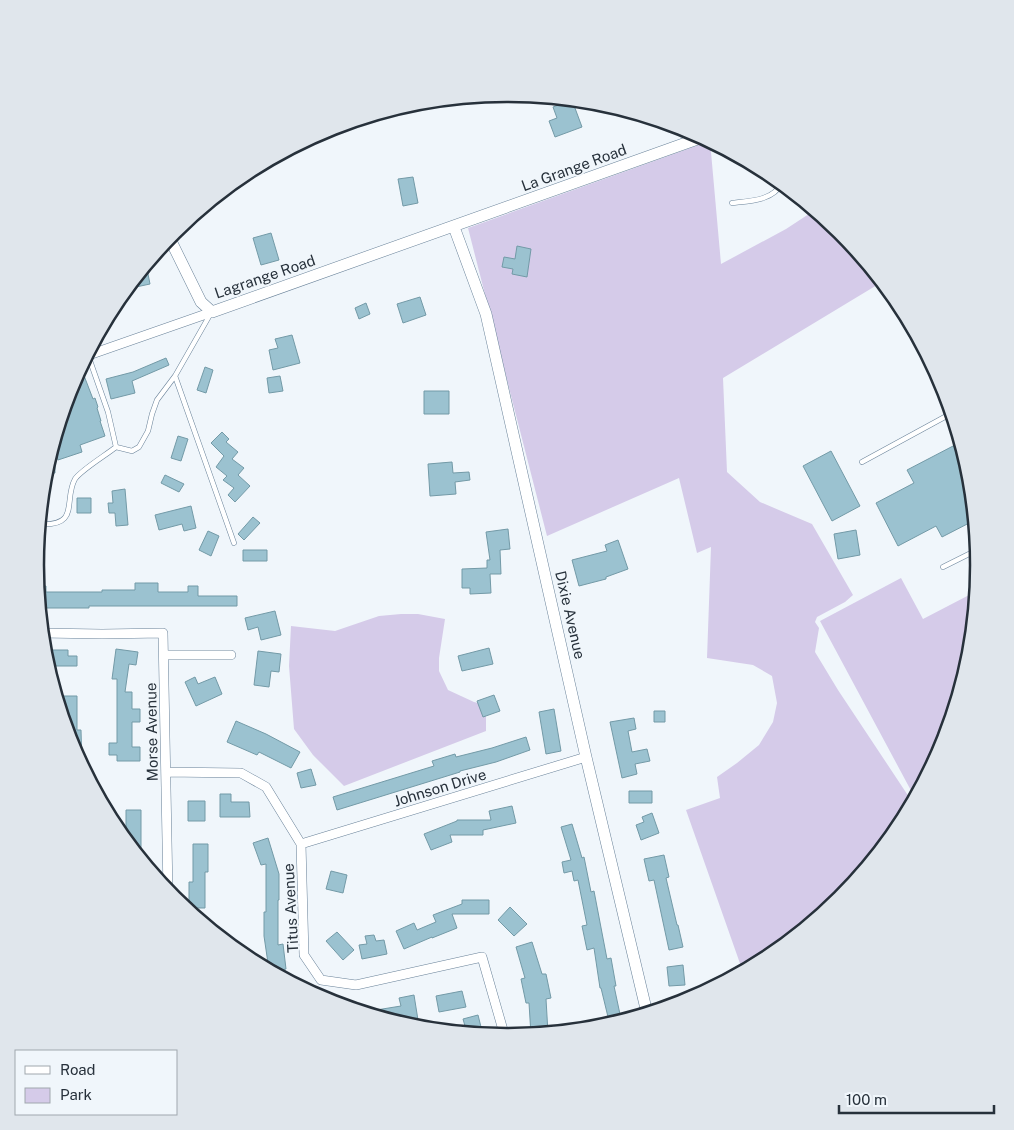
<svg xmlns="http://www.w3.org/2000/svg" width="1014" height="1130" viewBox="0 0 1014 1130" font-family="'Public Sans',sans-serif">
<rect width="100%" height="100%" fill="#f0f6fb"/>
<!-- green -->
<path fill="#d5cbe9" d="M710,141L721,264L786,229L815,210L841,231L882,282L723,378L727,472L760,502L812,524L853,595L845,602L817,617L815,622L819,628L815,652L838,690L913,803L899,827L841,899L769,958L743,972L686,810L720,798L717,777L737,763L759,745L773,722L777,703L772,676L753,665L707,658L711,547L697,553L679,478L547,536L468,228Z
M901,578L923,619L973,593L976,598L970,657L943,746L915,798L820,621Z
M401,614H418L445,619L439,658V671L448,690L474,702L486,705V731L344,786L313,755L294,729L289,666L291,626L335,631L379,616Z"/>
<!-- building -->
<path fill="#9bc2d0" stroke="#739aa7" d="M572,100L582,127L555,137L549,121L557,118L553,107Z
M413,177L418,203L403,206L398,179Z
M271,233L279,260L261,265L253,238Z
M517,246L531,249L527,277L512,274L513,269L502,267L504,257L515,259Z
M146,264L150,284L136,287L134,279Z
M420,297L426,315L403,323L397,304Z
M366,303L370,314L359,319L355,308Z
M292,335L300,363L273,370L269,350L278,348L275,339Z
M166,358L169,365L132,381L135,393L111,399L106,379L133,372Z
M205,367L213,370L206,393L197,390Z
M83,373L93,399L95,398L98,407L97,408L101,421H100L105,436L80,445L82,452L58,460L53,445L71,384L75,377Z
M280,376L283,391L269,393L267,378Z
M424,391H449V414H424Z
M222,432L229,439L226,442L238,452L232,459L244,468L238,475L250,486L235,502L228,495L234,488L223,480L227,476L216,467L224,456L211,443Z
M178,436L188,439L181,461L171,458Z
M955,445L970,473L975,520L942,537L936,526L898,546L876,503L914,483L907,470Z
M831,451L860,506L832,521L803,466Z
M452,462L453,473L469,472L470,480L455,482L456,494L430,496L428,464Z
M47,463H55V473L44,474Z
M165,475L184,484L179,492L161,483Z
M125,489L128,525L116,526L115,513H109L108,503H113L112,491Z
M77,498H91V513H77Z
M191,506L196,528L184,531L182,524L159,530L155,515Z
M253,517L260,523L244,540L238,534Z
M508,529L510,549L500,550L501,574H490L491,593L470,594V588H462V569L487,568V560H490L486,532Z
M856,530L860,555L838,559L834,534Z
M208,531L219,536L211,556L199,550Z
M618,540L628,569L606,577V579L579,586L572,560L607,551L605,545Z
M243,550H267V561H243Z
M135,583H158V592H188V586H198V596H237V606H89V608H39L37,586H46V592H102V590H135Z
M275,611L281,635L261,640L258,627L248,630L245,618Z
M489,648L493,664L462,671L458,656Z
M116,649L138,652L136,665L129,664L125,692H132V709H140V722H132V747H140V761H117V755H109V743H117V679H112Z
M51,650H68V656H77V666H51Z
M258,651L281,654L279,672L271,671L269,687L254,685Z
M195,677L198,684L215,677L222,694L196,706L185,682Z
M494,695L500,711L483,717L477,701Z
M56,696H77V730H81L82,767L71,745Z
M554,709L561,751L546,754L539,712Z
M654,711H665V722H654Z
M634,718L636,729L628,731L632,752L647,749L650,761L635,764L637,774L622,778L610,722Z
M236,721L266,734L300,752L291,768L259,752L257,755L227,742Z
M526,737L530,750L496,762L460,771V772L337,810L333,797L434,766L432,761L455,754L456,757L492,748Z
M311,769L316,785L301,788L297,773Z
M629,791H652V803H629Z
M220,794H231V802H249L250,817H220Z
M188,801H205V821H188Z
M512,806L516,823L483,830V835H450L452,842L431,850L424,834L457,821V820H491L489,811Z
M126,810H141V859L126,841Z
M652,813L659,833L641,840L636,825L644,822L642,817Z
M572,824L582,858L584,857L591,892L594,891L607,959L611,958L616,986H614L621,1019L609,1021L601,988H600L594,948L587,950L582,926L587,925L578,880L574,881L572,871L564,873L562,862L571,860L561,827Z
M268,838L279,874V900H278V945L283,944L286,969L281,970L285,979L269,970L264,936V912H266V864L261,865L253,843Z
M193,844H208V872H205V908H189V882H193Z
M664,855L669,877L666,878L677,925H678L683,947L669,950L654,880L649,881L644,859Z
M331,871L347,875L343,893L326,889Z
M462,900H489V914H452L457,928L432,938V937L404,949L396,931L414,923L417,930L436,922L433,915L462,904Z
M510,907L527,924L514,936L498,920Z
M337,932L354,950L343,960L326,941Z
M374,935L376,941L384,940L387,954L362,959L359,945L367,944L365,936Z
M532,942L542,974H546L551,998L546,999L548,1033L531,1035L529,1003H526L521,979L525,978L516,947Z
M683,965L685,985L669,986L667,967Z
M462,991L466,1007L439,1012L436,996Z
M414,995L418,1020L404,1023L403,1019L392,1021L364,1012L401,1006L399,998Z
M478,1015L482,1031L472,1034L467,1033L463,1019Z"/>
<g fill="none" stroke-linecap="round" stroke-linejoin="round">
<!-- lane casing -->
<g stroke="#698299" stroke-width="5.5">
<path id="lane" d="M732,203C749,201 773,201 782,183
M88,355L108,412L116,447
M175,376L234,543
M862,462L952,413
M39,524C81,527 63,500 75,479C81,470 106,455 116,447L132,451L139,447L148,431L152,414L157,400L175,376L211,313
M943,567L977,550"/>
</g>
<!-- street casing -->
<g stroke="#698299" stroke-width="10">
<path id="street" d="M86,356L212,312
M42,633L102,634L163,633L168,892
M164,655H231
M166,772L241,773L266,787L301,844L304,955L321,980L356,985L482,957L505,1037
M301,844L586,757"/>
</g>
<!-- secondary casing -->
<g stroke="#698299" stroke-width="12">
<path id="secondary" d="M454,227L486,314L586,757L647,1013
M169,237L201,302L212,312L703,137"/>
</g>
<!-- lane -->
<use href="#lane" stroke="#fff" stroke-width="4.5"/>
<!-- street -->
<use href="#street" stroke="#fff" stroke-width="9"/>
<!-- secondary -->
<use href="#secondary" stroke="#fff" stroke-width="11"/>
</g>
<g text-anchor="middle" stroke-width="4" stroke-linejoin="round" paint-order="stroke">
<!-- street labels -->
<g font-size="15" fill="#27313b" stroke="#f0f6fb">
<text transform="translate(574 168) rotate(-20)" y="5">La Grange Road</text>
<text transform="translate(265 277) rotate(-19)" y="5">Lagrange Road</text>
<text transform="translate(570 615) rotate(77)" y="5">Dixie Avenue</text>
<text transform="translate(152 732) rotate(-91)" y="5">Morse Avenue</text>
<text transform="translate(440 788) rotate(-17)" y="5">Johnson Drive</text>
<text transform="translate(291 908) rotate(-93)" y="5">Titus Avenue</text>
</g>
</g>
<!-- crop -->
<path d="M0 0H1014V1130H0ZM44 565a463 463 0 1 1 926 0a463 463 0 1 1-926 0Z" fill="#e0e6ec" fill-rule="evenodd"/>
<path fill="none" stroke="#27313b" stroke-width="2.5" d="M44 565a463 463 0 1 1 926 0a463 463 0 1 1-926 0Z"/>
<!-- legend -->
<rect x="15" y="1050" width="162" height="65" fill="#f0f6fb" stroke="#a0a7ae"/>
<rect x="25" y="1066" width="25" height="8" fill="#ffffff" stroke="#a0a7ae"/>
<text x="60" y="1075" font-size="15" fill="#27313b">Road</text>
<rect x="25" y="1088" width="25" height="15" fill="#d5cbe9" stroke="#a0a7ae"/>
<text x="60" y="1100" font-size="15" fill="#27313b">Park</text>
<!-- scale -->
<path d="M839 1105v8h155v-8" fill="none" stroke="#27313b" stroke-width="2.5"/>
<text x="846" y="1105" font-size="15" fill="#27313b" stroke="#f0f6fb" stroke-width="4" paint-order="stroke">100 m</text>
</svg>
